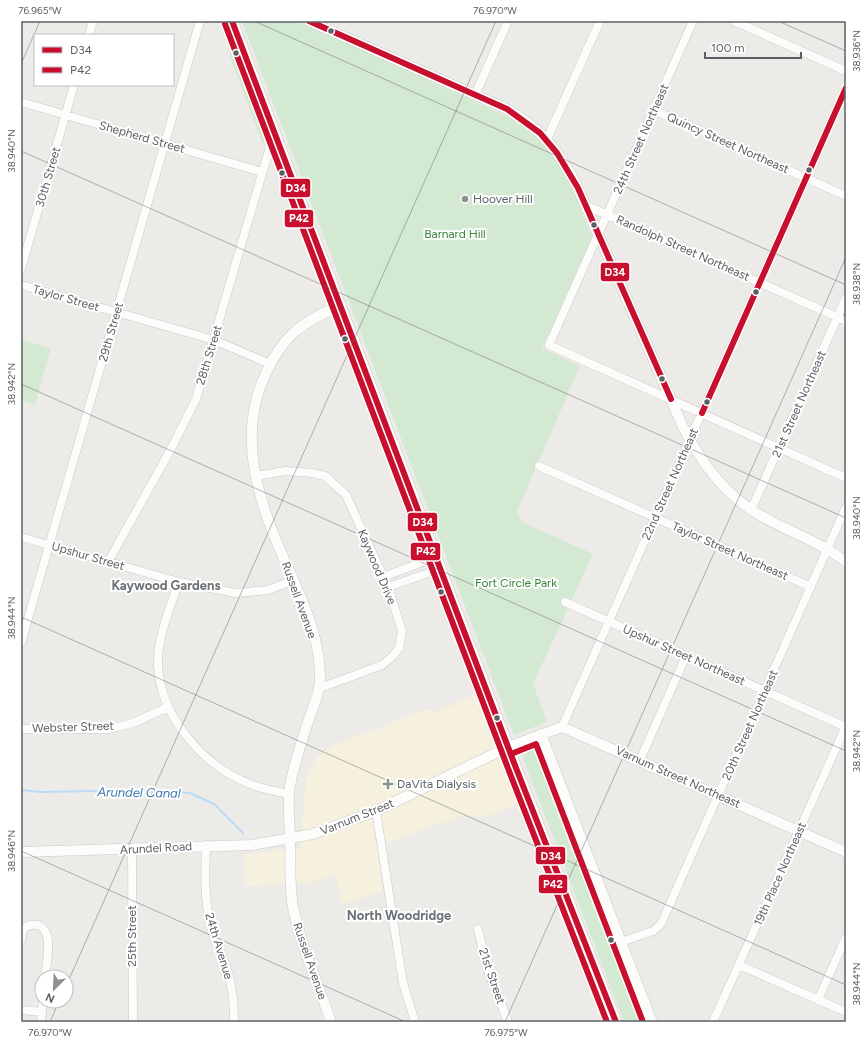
<svg xmlns="http://www.w3.org/2000/svg" width="867" height="1043" viewBox="0 0 867 1043" font-family="Figtree,sans-serif">
<rect width="100%" height="100%" fill="#ecebe7"/>
<!-- commercial -->
<path fill="#f6f1df" d="M485,690L526,800L482,818L464,815L377,846L383,891L342,904L335,874L309,883L245,886L244,854L300,848L306,779L316,759L332,746L427,709L437,712Z"/>
<!-- green -->
<path fill="#d4e9d2" d="M242,21H294L314,28L519,122C527,129 537,136 544,144C567,170 579,205 592,237L542,348L580,366L517,511L520,520L524,523L593,554L533,684L547,722L514,735Z
M230,49L265,134L263,145L230,57Z
M21,340L51,348L35,405L21,400Z
M539,741L648,1022H624L520,750Z"/>
<g fill="none" stroke-linecap="round" stroke-linejoin="round">
<!-- stream -->
<path stroke="#badcf8" stroke-width="2" d="M21,790L41,792L148,790L190,793L214,804L243,833"/>
<!-- minor casing -->
<g stroke="#c9c9c9" stroke-width="9">
<path id="minor" d="M693,21L549,345L846,478
M734,21L846,71
M89,35L93,21
M475,95L508,21
M21,102L262,172
M654,110L846,196
M547,139L600,21
M585,205L846,321
M21,269L74,85
M21,285L214,340L270,364
M539,466L811,587
M255,476L286,471L312,473L325,476L346,495L388,587L402,631L399,648L392,657L382,665L320,688
M751,510L846,298
M21,537L179,582L236,593L268,590L294,580
M108,562L171,449L196,399L274,133
M383,577L436,557
M179,582C170,608 157,637 158,665C160,716 203,766 250,784C262,789 276,791 288,794
M388,587L440,569
M565,602L846,727
M21,643L200,21
M562,727L846,88
M21,729H109L133,723L168,707
M640,760L686,656
M376,811L403,983L415,1022
M206,845C205,873 204,900 211,928C215,944 225,960 229,976C233,991 234,1007 234,1022
M132,849L133,1022
M478,929L487,968L508,1022
M21,940L23,930L27,926C57,917 47,961 45,977
M621,942L653,931L661,924L846,507
M739,965L846,1012
M818,1000L846,937
M21,1010L42,1012
M41,1022L43,1001
M713,1022L846,726"/>
</g>
<!-- tertiary casing -->
<g stroke="#c9c9c9" stroke-width="11">
<path id="tertiary" d="M309,21L507,109C541,128 561,154 578,188L683,427C700,460 725,495 758,514C786,531 819,541 846,562
M541,734L652,1022
M21,852L252,845L313,834L376,811L508,747L562,727L846,852
M331,1022C318,983 301,947 293,907C289,884 291,860 290,837C290,820 287,803 290,786C294,764 301,743 308,722C313,706 321,691 320,674C319,633 300,595 284,559C258,501 237,435 265,375C283,336 301,322 340,306"/>
</g>
<!-- secondary casing -->
<g stroke="#c7c8c7" stroke-width="12">
<path id="secondary" d="M232,21L516,768L616,1022"/>
</g>
<!-- minor -->
<use href="#minor" stroke="#fcfcfb" stroke-width="8"/>
<!-- tertiary -->
<use href="#tertiary" stroke="#fcfcfb" stroke-width="10"/>
<!-- secondary -->
<use href="#secondary" stroke="#fcfcfb" stroke-width="11"/>
<!-- bus-1 casing -->
<g stroke="#fff" stroke-width="9">
<path id="bus-1" d="M232,21L516,768L616,1022
M309,21L507,109L540,133L557,153L578,188L671,399
M702,413L846,88"/>
</g>
<!-- bus-2 casing -->
<g stroke="#fff" stroke-width="9">
<path id="bus-2" d="M225,24L509,771L607,1022
M511,754L536,744L643,1022"/>
</g>
<!-- bus-1 -->
<use href="#bus-1" stroke="#c8102e" stroke-width="6"/>
<!-- bus-2 -->
<use href="#bus-2" stroke="#c8102e" stroke-width="6"/>
</g>
<!-- ticks -->
<path fill="none" stroke="#5c6065" stroke-width="1" stroke-opacity="0.45" d="M254,21L846,285M778,21L846,51M21,64L40,21M21,151L846,518M21,384L846,751M21,617L846,985M21,851L406,1022M66,986L496,21M50,1022L59,1001M505,1022L846,257"/>
<!-- markers -->
<g fill="#5c6065" stroke="#fff" stroke-width="1.5">
<circle cx="331" cy="31" r="3.5"/>
<circle cx="236" cy="53" r="3.5"/>
<circle cx="809" cy="170" r="3.5"/>
<circle cx="282" cy="173" r="3.5"/>
<circle cx="594" cy="225" r="3.5"/>
<circle cx="756" cy="292" r="3.5"/>
<circle cx="345" cy="339" r="3.5"/>
<circle cx="662" cy="379" r="3.5"/>
<circle cx="707" cy="402" r="3.5"/>
<circle cx="441" cy="592" r="3.5"/>
<circle cx="497" cy="718" r="3.5"/>
<circle cx="611" cy="940" r="3.5"/>
</g>
<g fill="#8e9192" stroke="#fff" stroke-width="1.5">
<circle cx="465" cy="199" r="4"/>
<path d="M386 778h4v4h4v4h-4v4h-4v-4h-4v-4h4z"/>
</g>
<g text-anchor="middle" stroke-width="4" stroke-linejoin="round" paint-order="stroke">
<!-- street labels -->
<g font-size="12" fill="#5c6065" stroke="#fff">
<text transform="translate(142 137) rotate(16)" y="4">Shepherd Street</text>
<text transform="translate(641 139) rotate(-66)" y="4">24th Street Northeast</text>
<text transform="translate(728 143) rotate(24)" y="4">Quincy Street Northeast</text>
<text transform="translate(48 177) rotate(-74)" y="4">30th Street</text>
<text transform="translate(683 248) rotate(24)" y="4">Randolph Street Northeast</text>
<text transform="translate(66 298) rotate(16)" y="4">Taylor Street</text>
<text transform="translate(111 332) rotate(-74)" y="4">29th Street</text>
<text transform="translate(209 355) rotate(-73)" y="4">28th Street</text>
<text transform="translate(799 404) rotate(-66)" y="4">21st Street Northeast</text>
<text transform="translate(670 484) rotate(-66)" y="4">22nd Street Northeast</text>
<text transform="translate(730 551) rotate(24)" y="4">Taylor Street Northeast</text>
<text transform="translate(88 556) rotate(16)" y="4">Upshur Street</text>
<text transform="translate(377 567) rotate(67)" y="4">Kaywood Drive</text>
<text transform="translate(299 600) rotate(70)" y="4">Russell Avenue</text>
<text transform="translate(684 655) rotate(24)" y="4">Upshur Street Northeast</text>
<text transform="translate(750 725) rotate(-66)" y="4">20th Street Northeast</text>
<text transform="translate(73 727) rotate(-2)" y="4">Webster Street</text>
<text transform="translate(678 777) rotate(24)" y="4">Varnum Street Northeast</text>
<text transform="translate(357 817) rotate(-22)" y="4">Varnum Street</text>
<text transform="translate(156 848) rotate(-3)" y="4">Arundel Road</text>
<text transform="translate(780 874) rotate(-66)" y="4">19th Place Northeast</text>
<text transform="translate(132 936) rotate(-90)" y="4">25th Street</text>
<text transform="translate(219 946) rotate(73)" y="4">24th Avenue</text>
<text transform="translate(310 961) rotate(71)" y="4">Russell Avenue</text>
<text transform="translate(492 976) rotate(71)" y="4">21st Street</text>
</g>
<!-- poi labels -->
<g font-size="12" fill="#5c6065" stroke="#fff" text-anchor="start">
<text x="473" y="203">Hoover Hill</text>
<text x="397" y="788">DaVita Dialysis</text>
</g>
<!-- park labels -->
<g font-size="12" fill="#338438" stroke="#fff">
<text x="455" y="238">Barnard Hill</text>
<text x="516" y="587">Fort Circle Park</text>
</g>
<!-- neighbourhood labels -->
<g font-size="13" font-weight="bold" fill="#6d7277" stroke="#fff">
<text x="166" y="590">Kaywood Gardens</text>
<text x="399" y="920">North Woodridge</text>
</g>
<!-- water labels -->
<g font-size="13" font-style="italic" fill="#3e77b3" stroke="#fff">
<text transform="translate(139 792) rotate(1)" y="5">Arundel Canal</text>
</g>
</g>
<g stroke="#fff" stroke-width="1.5">
<rect x="280" y="178" width="31" height="20" rx="4" fill="#c8102e"/>
<rect x="284" y="209" width="30" height="19" rx="4" fill="#c8102e"/>
<rect x="600" y="262" width="30" height="20" rx="4" fill="#c8102e"/>
<rect x="407" y="512" width="31" height="20" rx="4" fill="#c8102e"/>
<rect x="410" y="542" width="31" height="19" rx="4" fill="#c8102e"/>
<rect x="535" y="846" width="31" height="19" rx="4" fill="#c8102e"/>
<rect x="538" y="874" width="30" height="20" rx="4" fill="#c8102e"/>
</g>
<g font-size="11" text-anchor="middle" font-weight="bold" fill="#fff">
<text x="296" y="192">D34</text>
<text x="299" y="222">P42</text>
<text x="615" y="276">D34</text>
<text x="423" y="526">D34</text>
<text x="426" y="555">P42</text>
<text x="551" y="860">D34</text>
<text x="553" y="888">P42</text>
</g>
<!-- border -->
<rect width="867" height="1043" fill="none" stroke="#ffffff" stroke-width="44"/>
<!-- legend -->
<rect x="34" y="34" width="140" height="52" fill="#ffffff" stroke="#bebfc1"/>
<rect x="42" y="47" width="20" height="6" fill="#c8102e" stroke="#bebfc1"/>
<text x="70" y="54" font-size="12" fill="#5c6065">D34</text>
<rect x="42" y="67" width="20" height="6" fill="#c8102e" stroke="#bebfc1"/>
<text x="70" y="74" font-size="12" fill="#5c6065">P42</text>
<!-- north arrow -->
<g transform="translate(54 989) rotate(204)"><circle r="19" fill="#ffffff" stroke="#bebfc1"/>
<path d="M0-3L7 15L0 10L-7 15Z" fill="#8e9192"/>
<text y="-6" font-size="11" font-weight="bold" text-anchor="middle" fill="#5c6065">N</text>
</g>
<!-- scale -->
<path d="M705 52v6h96v-6" fill="none" stroke="#5c6065" stroke-width="2"/>
<text x="711" y="52" font-size="12" fill="#5c6065" stroke="#ffffff" stroke-width="3" paint-order="stroke">100 m</text>
<rect x="22" y="22" width="823" height="999" fill="none" stroke="#5c6065" stroke-width="1.5"/>
<g font-size="10" text-anchor="middle" fill="#5c6065">
<text x="40" y="14">76.965°W</text>
<text x="495" y="14">76.970°W</text>
<text transform="translate(856 51) rotate(-90)" y="4">38.936°N</text>
<text transform="translate(11 151) rotate(-90)" y="4">38.940°N</text>
<text transform="translate(856 284) rotate(-90)" y="4">38.938°N</text>
<text transform="translate(11 384) rotate(-90)" y="4">38.942°N</text>
<text transform="translate(856 518) rotate(-90)" y="4">38.940°N</text>
<text transform="translate(11 618) rotate(-90)" y="4">38.944°N</text>
<text transform="translate(856 751) rotate(-90)" y="4">38.942°N</text>
<text transform="translate(11 851) rotate(-90)" y="4">38.946°N</text>
<text transform="translate(856 984) rotate(-90)" y="4">38.944°N</text>
<text x="50" y="1036">76.970°W</text>
<text x="506" y="1036">76.975°W</text>
</g>
</svg>
